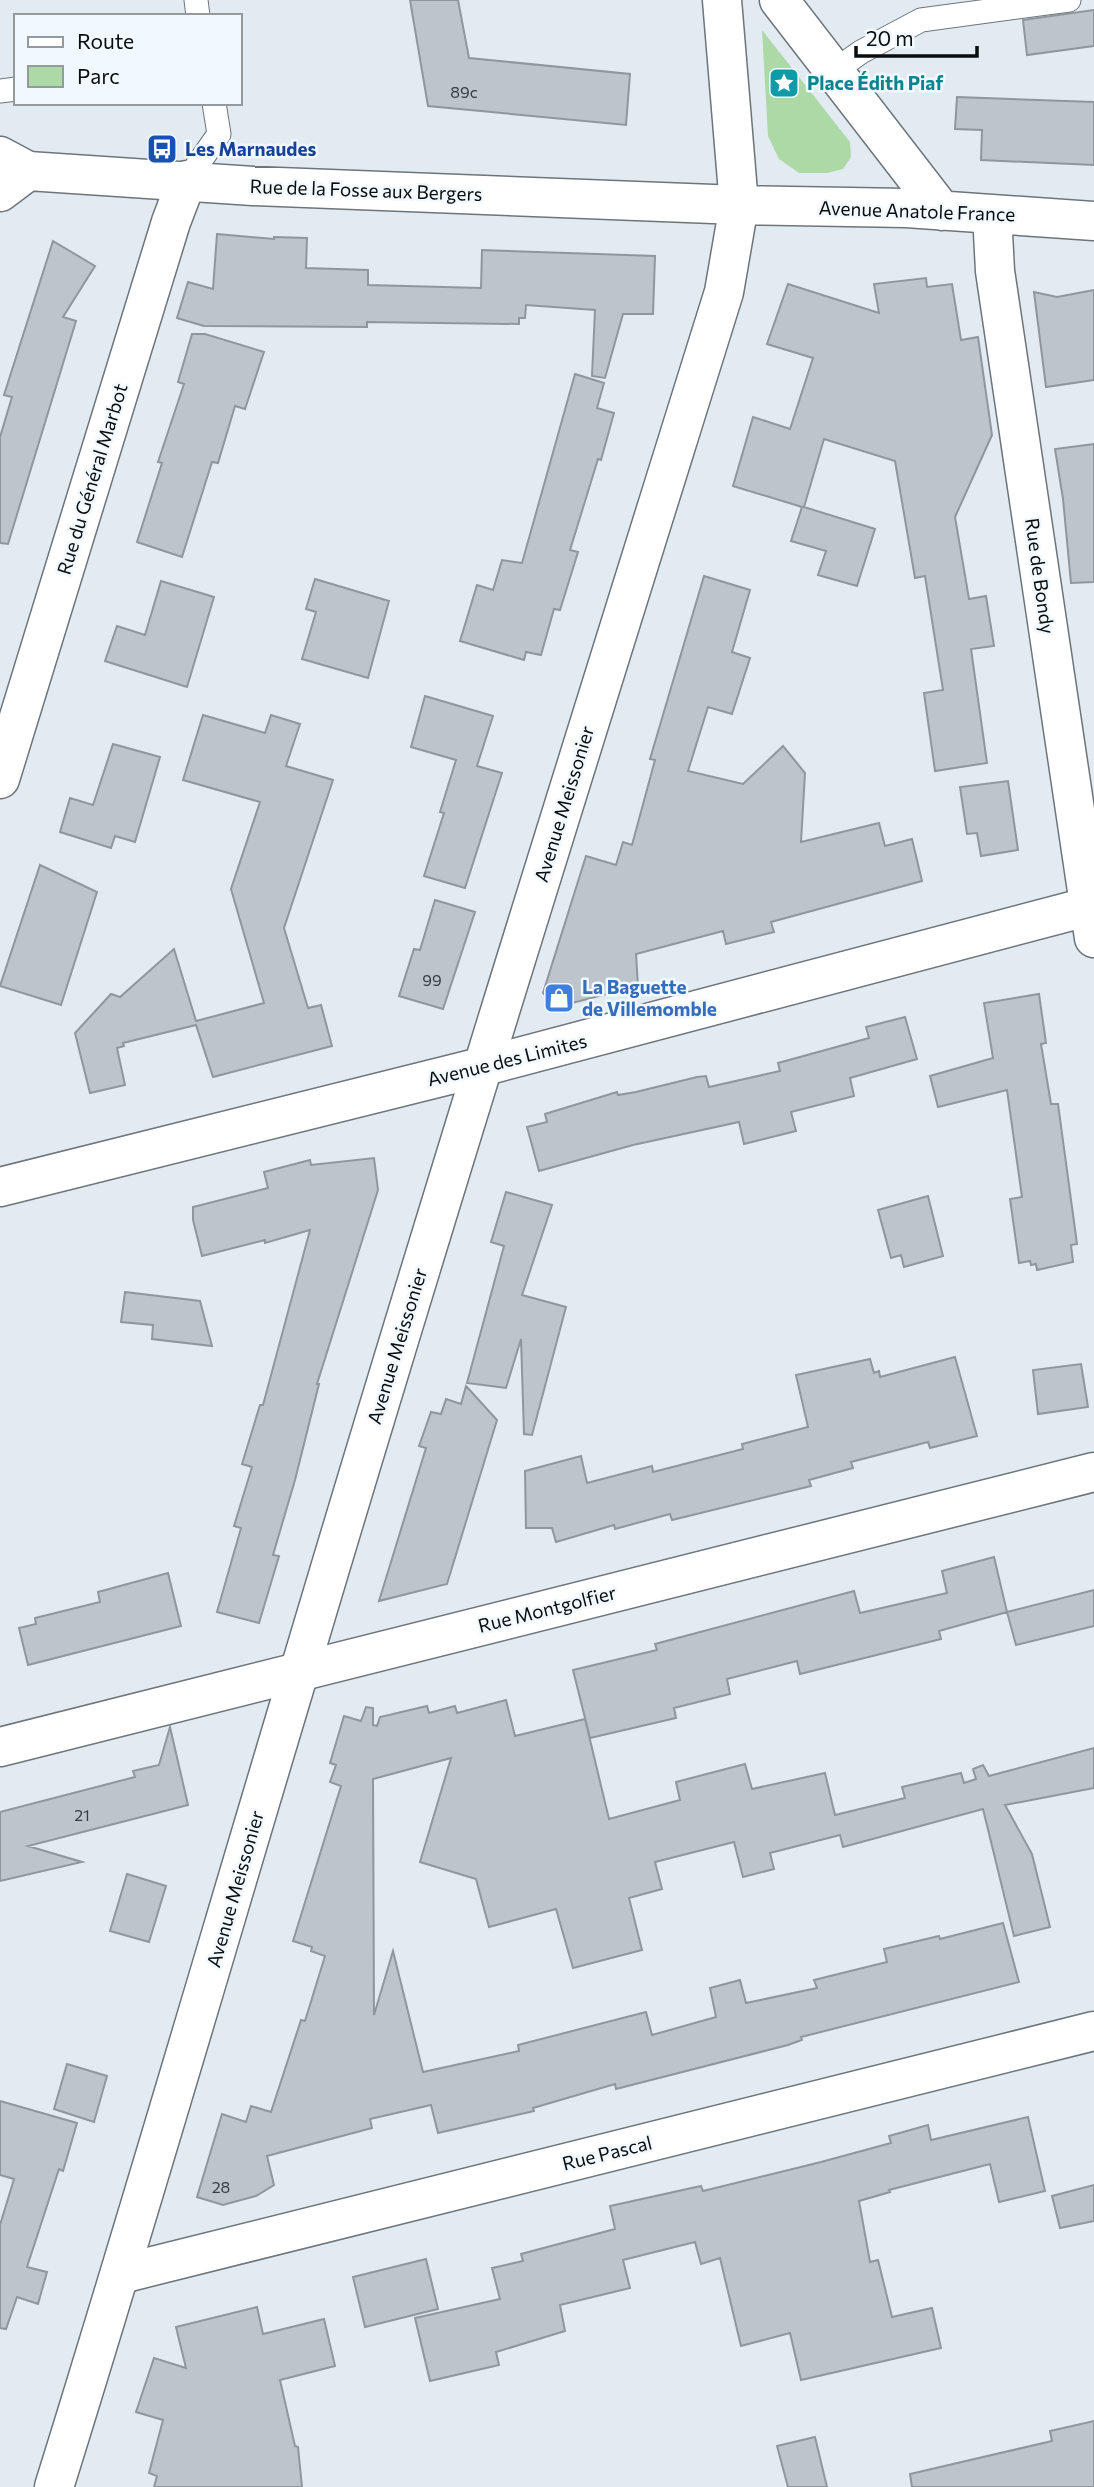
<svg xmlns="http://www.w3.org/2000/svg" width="1094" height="2487" viewBox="0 0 1094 2487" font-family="Commissioner,sans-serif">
<rect width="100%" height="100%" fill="#e2ebf2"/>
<!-- green -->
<path fill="#add9a7" d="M762,30L850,142L851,157L843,169L827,173H799L779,159L768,136Z"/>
<!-- building -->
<path fill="#bdc5cc" stroke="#8f979e" stroke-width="2" d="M410,0H458L469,58L630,74L626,125L428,106Z
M1094,10V46L1027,55L1023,20Z
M957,97L1094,102V165L981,160L982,130L955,129Z
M217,234L274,239V237L307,238L306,268L368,270V285L481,288L482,250L655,256L653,314H623L605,378L592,376L595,310L526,305L525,318H519V324L367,322V327L204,326L177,318L188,282L213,289Z
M53,241L95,266L63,317L76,321L8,544L0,543V437L12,397L4,395Z
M926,278L927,287L952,284L961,340L978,337L992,435L955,517L969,599L986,596L994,646L971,649L987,763L935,771L924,693L943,690L925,576L915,578L895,461L824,439L804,507L875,529L857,586L818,575L826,551L791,541L802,507L733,486L753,417L790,429L813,358L767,344L788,284L879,313L874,284Z
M1094,290V380L1046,387L1034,292L1057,297Z
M192,334H205L264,352L245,409L235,406L218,463L212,462L182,557L137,542L162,463L158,462L184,384L178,382Z
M575,374L604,383L597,408L614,413L601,460L598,459L570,550L578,552L560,610L554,609L541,655L526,652L524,660L460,641L477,585L493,590L502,560L522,563Z
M1094,444V582L1071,583L1063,499L1055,449Z
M704,576L750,590L732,652L750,658L732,714L708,707L688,771L743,784L783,746L805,773L801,842L879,823L885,846L912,839L922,881L771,922L774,932L726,944L723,931L636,954L638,986L557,1007L543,993L586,856L616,865L623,842L632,845L655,760L650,759Z
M315,579L389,601L368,678L302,659L316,612L306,609Z
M161,581L214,597L187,687L105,661L117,626L145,635Z
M425,696L493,716L477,766L502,773L465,888L424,876L444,813L440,812L456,760L411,747Z
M203,715L265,733L271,715L300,724L286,766L333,780L284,928L308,1008L321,1005L332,1046L213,1077L196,1025L123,1043L124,1046L117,1048L125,1085L90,1093L75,1033L111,994L120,997L174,949L196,1021L264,1003L231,889L260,802L183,780Z
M113,744L160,757L135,842L115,836L111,848L60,832L70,798L93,805Z
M1008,781L1018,850L981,856L977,833L967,834L960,787Z
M40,865L97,892L61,1005L0,986Z
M435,900L475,912L443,1009L399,996L414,949L420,950Z
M1039,994L1046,1043L1041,1044L1051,1104H1058L1077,1244L1071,1245L1073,1262L1037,1270L1036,1264L1031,1265L1030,1261L1019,1263L1010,1199L1022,1197L1007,1090L938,1107L930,1076L993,1058L984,1003Z
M905,1017L917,1059L850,1078L854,1096L791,1112L796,1131L744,1144L739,1122L633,1145L539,1171L527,1127L547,1122L545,1114L617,1092L618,1095L636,1092L697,1077L706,1076L709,1087L780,1071L778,1063L869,1038L866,1027Z
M374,1158L378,1190L317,1384H319L295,1480L273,1555L279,1556L259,1623L217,1612L241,1528L234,1526L252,1467L242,1464L260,1405H263L310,1230L265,1243V1240L202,1256L193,1220V1207L268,1188L264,1172L310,1160L311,1165Z
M506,1192L552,1205L522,1295L566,1307L532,1435L524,1434L521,1339L506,1388L467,1383L504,1246L491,1242Z
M928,1196L943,1256L904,1267L901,1255L891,1258L878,1210Z
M125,1292L200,1301L212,1346L152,1339L153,1325L121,1322Z
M955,1357L977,1436L930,1448L928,1442L851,1462L853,1468L809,1480L811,1486L672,1520L670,1514L615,1529L614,1525L556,1542L552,1528H526L525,1471L581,1456L587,1483L652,1466L653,1472L743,1449L742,1444L808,1427L796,1375L870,1359L874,1373L879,1371L880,1377Z
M1081,1364L1088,1407L1038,1414L1033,1370Z
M466,1386L497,1420L447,1584L379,1601L426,1448L419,1446L431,1412L441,1414L446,1399L461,1404Z
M994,1557L1007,1612L939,1631L941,1639L800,1674L797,1661L727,1679L730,1694L674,1708L676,1718L590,1738L573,1670L657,1650L655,1644L854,1591L860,1613L947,1593L942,1571Z
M168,1573L181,1626L28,1665L19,1628L36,1624L35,1618L100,1602L98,1592Z
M1094,1590V1626L1016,1645L1007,1612Z
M506,1700L515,1736L585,1719L609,1819L680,1800L676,1782L745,1764L752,1789L825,1773L835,1815L905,1798L902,1787L961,1773L964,1783L976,1779L973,1769L983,1765L989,1776L1094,1748V1788L1005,1805L1032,1854L1050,1927L1014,1936L983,1809L843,1847L840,1835L770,1853L774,1869L743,1877L734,1842L655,1862L662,1889L629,1898L642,1950L573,1968L556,1909L489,1927L476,1879L420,1862L451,1758L373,1779L374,2015L393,1951L423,2072L519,2051L518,2045L646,2012L652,2035L716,2017L710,1988L740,1980L746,2003L817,1988L814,1980L887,1962L884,1949L939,1936L940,1939L1003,1923L1019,1982L801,2037L802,2040L788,2045L616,2089L615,2084L533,2108L534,2111L438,2133L431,2105L370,2119L372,2128L267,2156L274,2185L256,2196L223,2205L197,2197L222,2114L246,2122L251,2106L271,2112L301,2020L305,2021L325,1956L311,1951L312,1947L293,1941L341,1786L330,1782L336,1765L330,1763L344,1716L361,1721L366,1707L373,1708V1725L377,1726L380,1717L427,1706L429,1713L455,1706L457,1713Z
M170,1727L188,1805L28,1846L82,1862L0,1881V1812L135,1777L133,1771L159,1765Z
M127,1874L166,1886L149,1942L110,1931Z
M67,2064L107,2076L94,2122L54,2109Z
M0,2101L77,2123L63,2171L59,2169L27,2267L47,2272L38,2304L17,2297L6,2329L0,2328V2225L14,2179L0,2175Z
M1028,2117L1045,2191L999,2202L990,2164L889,2190L890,2192L859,2201L870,2262L878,2260L892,2317L932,2308L941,2348L801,2380L790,2333L741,2346L720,2258L701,2264L695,2242L623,2260L630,2288L560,2305L565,2331L496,2352L499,2365L430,2381L415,2318L500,2299L492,2268L523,2261L521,2254L615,2229L610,2206L701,2186L703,2191L821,2162L891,2143L889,2136L928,2125L931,2140Z
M1094,2185V2221L1060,2228L1052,2196Z
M426,2259L438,2309L365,2327L353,2277Z
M257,2307L263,2334L324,2319L335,2366L280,2380L295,2446L298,2447L302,2487H154L157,2476L149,2473L163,2420L136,2412L154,2358L186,2368L176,2327Z
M1094,2421V2487H912L910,2474L1052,2441L1050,2431Z
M815,2437L827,2487H788L777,2446Z"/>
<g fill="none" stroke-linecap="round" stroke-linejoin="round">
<!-- lane casing -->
<g stroke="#6d757b" stroke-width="25">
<path id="lane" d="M196,0L198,16
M834,71L861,52L921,20L1069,0
M0,91L16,89
M187,180L219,134L214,103"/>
</g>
<!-- street casing -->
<g stroke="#6d757b" stroke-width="41">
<path id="street" d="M0,156L28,171
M0,779L171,222L187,180
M0,1187L481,1067L1094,905
M0,1747L1094,1472
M121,2274L1094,2031"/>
</g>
<!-- secondary casing -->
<g stroke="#6d757b" stroke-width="41">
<path id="secondary" d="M779,0L942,211
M0,192L28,171L253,186L739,205L906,208L1094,221
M992,214L995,271L1094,938
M54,2487C140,2212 220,1935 303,1659C439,1202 582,747 724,292L739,205L722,0"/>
</g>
<!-- lane -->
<use href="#lane" stroke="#fff" stroke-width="23"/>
<!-- street -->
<use href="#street" stroke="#fff" stroke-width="38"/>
<!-- secondary -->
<use href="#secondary" stroke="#fff" stroke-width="38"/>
</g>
<!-- icons -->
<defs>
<g id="sight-square" transform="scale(1.575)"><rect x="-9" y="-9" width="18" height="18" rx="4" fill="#0f9aa8" stroke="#f1f8fe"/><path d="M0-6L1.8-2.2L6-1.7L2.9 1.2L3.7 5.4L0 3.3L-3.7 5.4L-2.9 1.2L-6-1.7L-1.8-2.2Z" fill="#fff"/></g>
<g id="bus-square" transform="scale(1.575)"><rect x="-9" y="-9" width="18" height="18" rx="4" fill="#1a4fb4" stroke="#f1f8fe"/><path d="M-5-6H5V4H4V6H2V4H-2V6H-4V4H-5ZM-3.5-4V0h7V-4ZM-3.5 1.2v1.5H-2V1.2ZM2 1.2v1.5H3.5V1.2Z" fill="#fff"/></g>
<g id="shop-square" transform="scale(1.575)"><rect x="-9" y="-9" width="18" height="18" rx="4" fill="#3f7fe0" stroke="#f1f8fe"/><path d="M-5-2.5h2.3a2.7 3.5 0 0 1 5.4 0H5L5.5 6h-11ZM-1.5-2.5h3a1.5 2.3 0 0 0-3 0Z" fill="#fff"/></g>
</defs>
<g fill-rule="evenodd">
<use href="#sight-square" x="784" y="83"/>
<use href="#bus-square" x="162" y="149"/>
<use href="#shop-square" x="559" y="998"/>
</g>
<g text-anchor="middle" stroke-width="5" stroke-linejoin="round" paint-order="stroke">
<!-- number labels -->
<g font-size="16" fill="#373b3e">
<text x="464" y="98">89c</text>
<text x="432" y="986">99</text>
<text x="82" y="1821">21</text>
<text x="221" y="2193">28</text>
</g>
<!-- culture labels -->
<g font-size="19" font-weight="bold" fill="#0d838f" stroke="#f1f8fe" text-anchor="start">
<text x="807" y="90">Place Édith Piaf</text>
</g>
<!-- transit labels -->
<g font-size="19" font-weight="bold" fill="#164399" stroke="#f1f8fe" text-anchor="start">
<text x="185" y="156">Les Marnaudes</text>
</g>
<!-- street labels -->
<g font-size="19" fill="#0a0d0f" stroke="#f1f8fe">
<text transform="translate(366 190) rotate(2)" y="7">Rue de la Fosse aux Bergers</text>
<text transform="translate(917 211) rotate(2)" y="7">Avenue Anatole France</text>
<text transform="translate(92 479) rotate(-73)" y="7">Rue du Général Marbot</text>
<text transform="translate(1040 576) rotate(82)" y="7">Rue de Bondy</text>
<text transform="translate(564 804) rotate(-73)" y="7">Avenue Meissonier</text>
<text transform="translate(507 1060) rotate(-14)" y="7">Avenue des Limites</text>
<text transform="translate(397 1346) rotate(-73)" y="7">Avenue Meissonier</text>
<text transform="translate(547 1609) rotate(-14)" y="7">Rue Montgolfier</text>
<text transform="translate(235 1889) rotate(-74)" y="7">Avenue Meissonier</text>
<text transform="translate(607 2153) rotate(-14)" y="7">Rue Pascal</text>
</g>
<!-- shop labels -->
<g font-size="19" font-weight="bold" fill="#366cbe" stroke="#f1f8fe" text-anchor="start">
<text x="582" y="994">La Baguette<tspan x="582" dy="22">de Villemomble</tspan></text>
</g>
</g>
<!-- legend -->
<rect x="14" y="14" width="228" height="91" fill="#f1f8fe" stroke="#959a9e" stroke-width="2"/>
<rect x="28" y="37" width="35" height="10" fill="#ffffff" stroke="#959a9e" stroke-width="2"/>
<text x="77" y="49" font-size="21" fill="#0a0d0f">Route</text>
<rect x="28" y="66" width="35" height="21" fill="#add9a7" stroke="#959a9e" stroke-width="2"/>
<text x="77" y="84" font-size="21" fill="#0a0d0f">Parc</text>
<!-- scale -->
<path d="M856 46v10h121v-10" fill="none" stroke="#0a0d0f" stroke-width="3.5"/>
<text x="866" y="46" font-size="21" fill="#0a0d0f" stroke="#f1f8fe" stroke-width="5" paint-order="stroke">20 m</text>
</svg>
